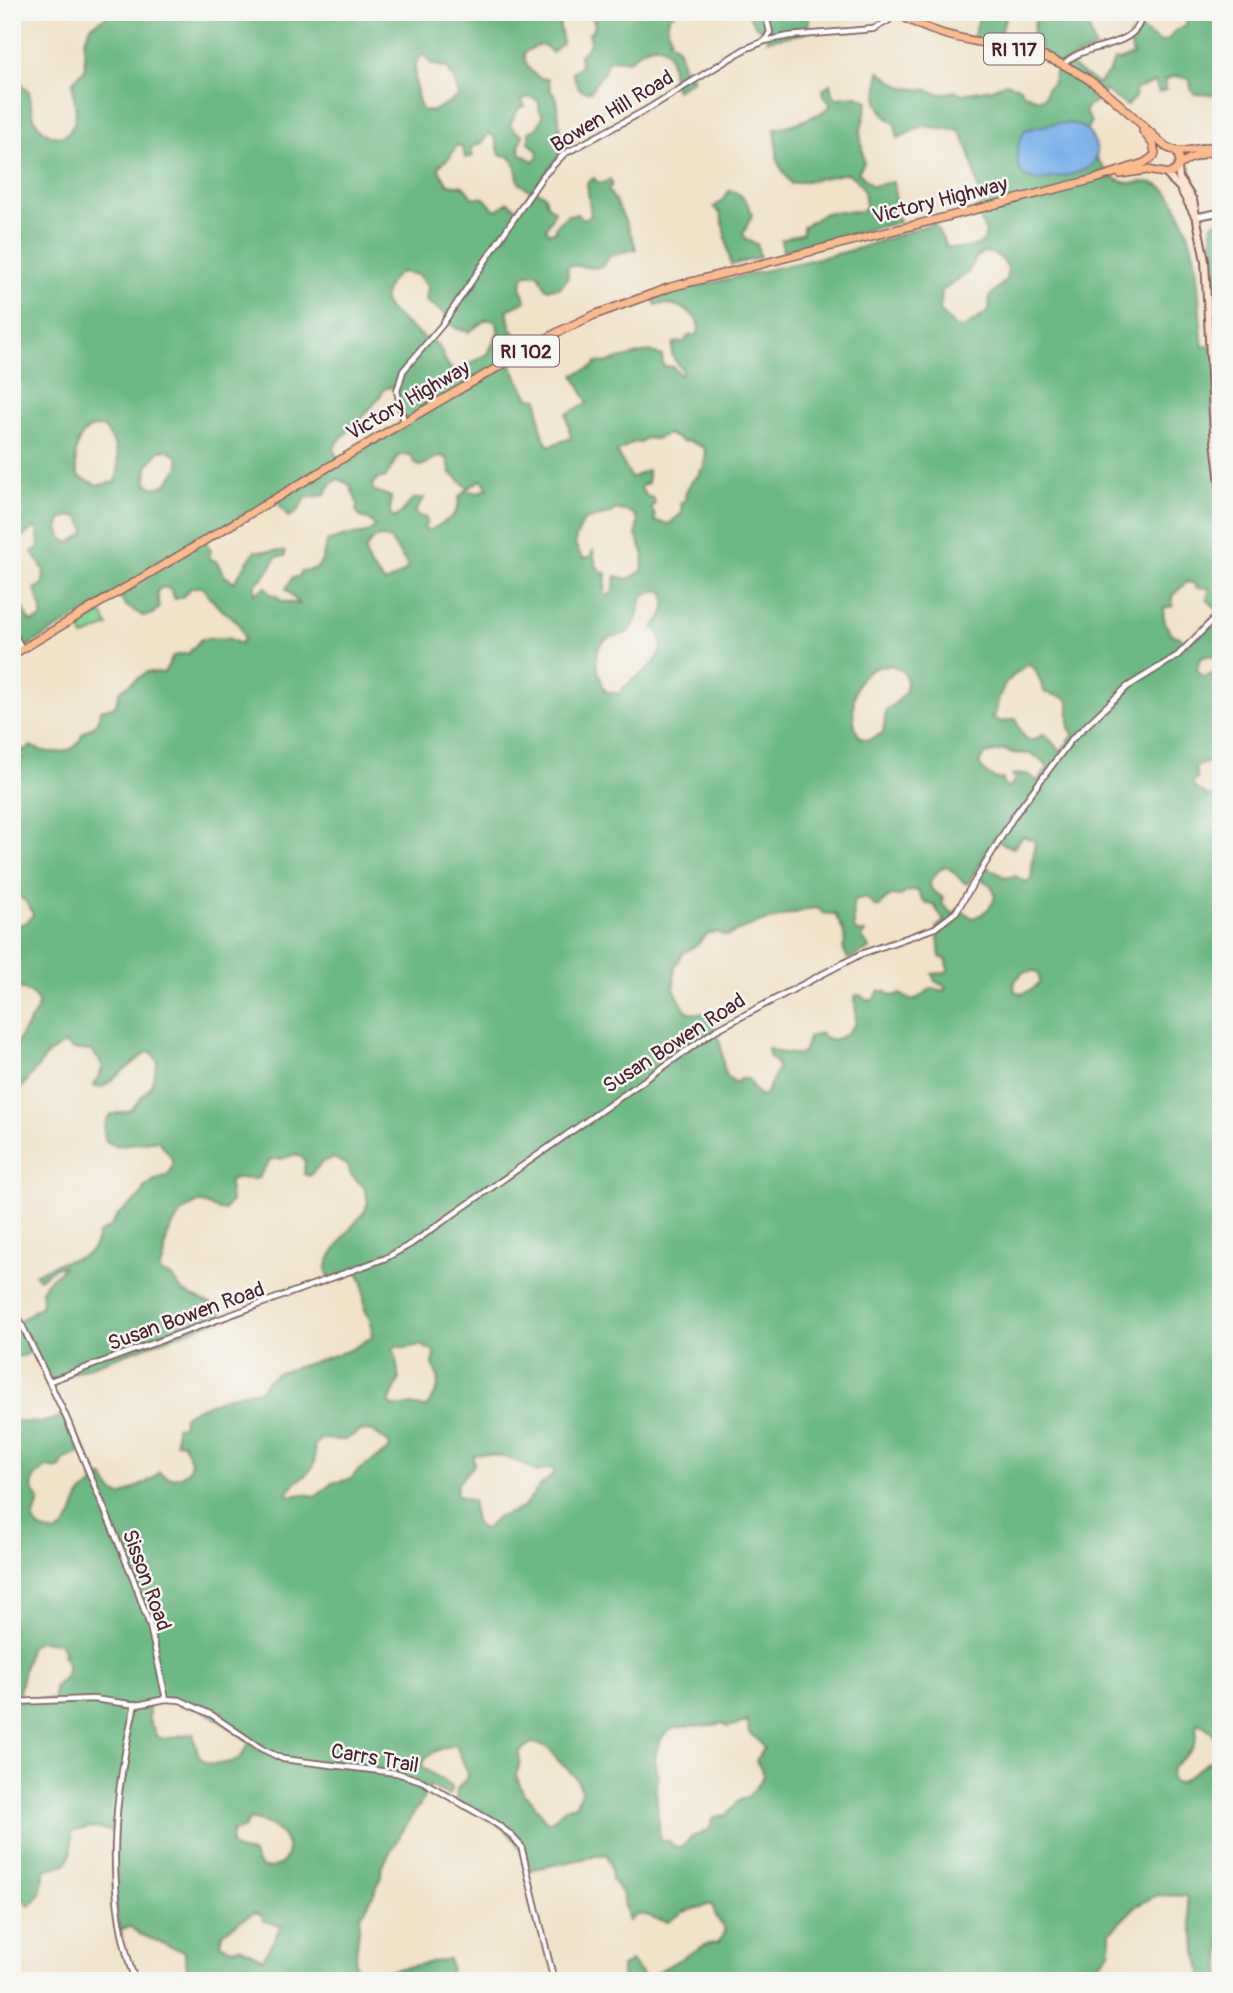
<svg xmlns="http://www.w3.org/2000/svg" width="1233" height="1993" viewBox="0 0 1233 1993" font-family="Pangolin,sans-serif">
<rect width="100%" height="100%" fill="#f6f6f2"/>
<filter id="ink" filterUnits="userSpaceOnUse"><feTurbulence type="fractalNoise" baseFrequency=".0143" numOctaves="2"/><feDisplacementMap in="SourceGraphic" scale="14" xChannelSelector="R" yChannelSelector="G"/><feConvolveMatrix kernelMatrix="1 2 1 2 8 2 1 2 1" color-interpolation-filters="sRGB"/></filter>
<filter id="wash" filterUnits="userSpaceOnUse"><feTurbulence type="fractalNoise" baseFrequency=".00686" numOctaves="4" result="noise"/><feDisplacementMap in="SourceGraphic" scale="28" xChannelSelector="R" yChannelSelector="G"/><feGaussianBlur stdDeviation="1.57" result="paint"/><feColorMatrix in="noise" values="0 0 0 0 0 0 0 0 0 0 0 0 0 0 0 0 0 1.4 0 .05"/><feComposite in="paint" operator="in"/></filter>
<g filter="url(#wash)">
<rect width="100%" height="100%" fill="#f1e2c8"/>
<!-- green -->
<path fill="#85d89a" stroke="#687c62" stroke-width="2" d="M102,614L108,626L83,637L78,625Z"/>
<!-- forest -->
<path fill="#6cb882" stroke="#5b6c56" stroke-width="2" fill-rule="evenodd" d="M114,12H566C554,23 563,31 562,43L552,53C544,40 535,46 524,53C524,66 535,80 548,79L551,91L557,99L560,133L567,137L573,147L555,161L534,189L545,196L547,204L555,211L546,229L550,233L556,231L555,227L567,215L577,214L584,219L591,216L587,183L594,178L597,182L604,183L610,179L612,184L608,191C616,198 633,237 636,249L610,256L603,266L593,268L571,265L567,268C570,277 566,282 559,288L546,289L539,274H527C517,282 522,291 526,301L507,310L510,326L524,348L508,361L529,398L538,399C540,416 538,432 549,446L571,438L566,414L588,403L574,375L595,366L596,362L604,363L650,351L662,356L663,366L673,367L681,375L683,371L672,356L673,343L684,342L688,336L696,335L699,331C699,310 674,302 656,305L652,297L853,250L934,223L947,247C962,250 971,249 984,241L986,232L975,209L982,206C976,181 973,153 959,130L923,126L898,138L895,124L885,116L877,102L879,71L895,83L905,88L928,90L941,94L956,91L962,94L992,89L1006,83L1020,87L1024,94L1039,99L1045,97L1047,88L1052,84L1058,64L1038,54L1041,43L1033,34L1035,20L1032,17L1017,12H1092L1093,15L1087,22L1095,48L1065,62L1098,84L1110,71L1114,60L1119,61L1133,55L1129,37L1138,28L1160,42L1168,40L1174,32L1186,25V12H1221V95L1195,94L1191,89L1190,79L1176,76L1164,80L1166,90L1159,92L1155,82L1136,89L1135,97L1127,106L1104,90L1097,101L1087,107L1085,112L1091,122L1086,130L1070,123L1026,130C1016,144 1017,157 1021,173C1041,182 1084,178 1097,158C1104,170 1114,182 1129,183C1139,184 1145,179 1155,184C1168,189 1173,199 1179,211C1204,263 1196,295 1203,347L1218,345L1212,225L1218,220H1221V432H1217L1221,482V655L1216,658L1211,655L1200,658L1197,670L1203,677L1216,673L1219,678L1213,683L1212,691L1221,697V758L1197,766L1195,770L1198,778L1193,782L1194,787L1209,797L1221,794V1981H1203L1186,1896L1157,1895L1136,1906L1110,1932V1952L1078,1981H622V1967L631,1961L645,1979L705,1945L719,1942L725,1930L716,1916L712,1904L683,1912L668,1922C653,1920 640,1907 629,1921L622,1894L612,1880L611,1868L607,1854L528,1870C518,1828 490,1820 456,1800L457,1789L467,1777L466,1769L456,1745C441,1747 429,1752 421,1765C430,1774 442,1779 452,1787L449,1795L429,1786L419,1807H417C406,1827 393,1845 383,1865C381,1869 381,1872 381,1876C379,1884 369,1903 364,1912L361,1913L355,1963L356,1968L376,1973L449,1959L451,1970L443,1981H186L187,1967L184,1952L139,1934L131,1927L121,1929L122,1940L114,1900L113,1831L90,1827L72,1832V1852L66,1864L45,1870C42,1884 42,1898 29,1906L20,1894L12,1892V1420C32,1424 46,1424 64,1415L80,1453L65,1459L59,1469L46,1467L34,1478L32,1488L39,1500L33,1521L40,1529L55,1534C82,1519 68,1497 94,1485L93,1477H104C107,1487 110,1491 121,1496L154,1478L159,1472C169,1480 178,1480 189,1470L191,1461L183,1443L176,1442V1427L182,1426L184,1416C204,1403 238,1392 261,1390L268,1380L276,1374L350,1350L372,1337L371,1321L365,1310L363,1283L358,1271L330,1280L326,1269L330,1258L346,1234L365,1211L368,1201L364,1187L351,1175L347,1165L333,1158L323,1162L309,1176L304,1174L305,1160L296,1154L281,1159H271L258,1178C249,1181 241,1176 232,1179L229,1184L231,1202L224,1210C213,1212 208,1201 198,1203C184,1205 168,1230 166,1242C164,1254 166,1259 159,1269L162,1273L172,1277L183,1292L220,1308L222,1319L50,1381L35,1350L23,1356L12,1357V1326L41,1306C43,1300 41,1292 43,1288C46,1278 59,1275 63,1267H56L39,1279L35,1275C42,1271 49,1267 56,1264C76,1257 94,1260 98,1234L109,1228L119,1214L140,1197L144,1188L155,1180L168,1175L173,1165L171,1157L158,1140L115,1146L106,1141C102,1131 104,1124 110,1115L131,1110L151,1086L158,1062L152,1052L146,1053L104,1086L98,1088L94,1086L103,1067L98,1058L91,1051L72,1049L65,1044L48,1054L12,1100V1050L37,1010L38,1002L32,994L21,988L12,992V928L27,922L33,915C30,906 26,899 16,896V900H12V765L23,757L21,749L27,750L31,746C47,755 77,757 82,734L96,724L101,710L115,706L120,691L147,672L164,673L173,656L189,653L201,639L228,638L240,644L244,639C240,615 226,617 213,601C208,596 207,592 202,587H192L182,597L175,599L170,589L163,587L157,591L159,608L151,615L143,616L126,606L118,593L12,655V596L19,597L29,621L33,622L42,618V610L35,589L43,584L44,570L32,552L39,547L38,533L35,527L16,542L12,554V58L23,87L29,91C30,100 31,110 34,118C42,136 66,146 74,123C79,110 72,95 73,81L85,69L84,42L91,26ZM423,54L431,64L448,68L455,82L458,97L433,111H423C417,104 413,72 416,64C417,60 421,57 423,54ZM530,97L539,102V109L543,116L537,128L529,132V142L538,152L537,158L533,161L521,154L519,146L523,135L515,131L510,124L519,108L525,106L521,100ZM489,133L495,138L500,155L509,156L515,163L519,183L531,191L519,210L508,202L499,209H494L484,198L472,197L463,186L448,184L440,172L439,166L450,157L457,145L463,148L465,158L473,156L471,149L477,144L482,143ZM984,252C997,254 1001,257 1008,268L1006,280L990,296L989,311C964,326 962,340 940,310L942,291L968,273L976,258ZM401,272L418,275L428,287L426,301L448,316L445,321L458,329L469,332L487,319L495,321L499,330L488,354L458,370H452C438,355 447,345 424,338L389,310L384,302C386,288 389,280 401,272ZM396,387L402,422L339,460L333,449C337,445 339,440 343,436C358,422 375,406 385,388ZM103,427C116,441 123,465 115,482L98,485L79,477C73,463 74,435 91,428C95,427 99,427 103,427ZM668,434L684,442L689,441L703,447L706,453L704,468L699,472L700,475C691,479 685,491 685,500L681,503L682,513L669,524L654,521L655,515L651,509L655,503L653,498L646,496L640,487L648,483V470L631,478L617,452L634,442L641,443L645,438L655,439ZM160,450H168L178,457L179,467L165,485L153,488L146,482L147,467ZM404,454L412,456L414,463L420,466C429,464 434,456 443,456L448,460L451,473L468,488L481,480L485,483L487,489L477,493L466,490L459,497C460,517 445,521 429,531L426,530L424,527L427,522L425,517H420L415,512L424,498L413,499L402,512L394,518L390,513L391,497L373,490L372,485L377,479L386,477L398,456ZM339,479L350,485L358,505L356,510L359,516L372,522L375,526C367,537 358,533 346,536C340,538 334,540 328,541C320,557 327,570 302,571L298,577L292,578L286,589L299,604L281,601L276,595L270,594L266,587L254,594C254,580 260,582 266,574C270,569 273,562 276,557L285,556V551H255L234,582L224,575L217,562L209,558L211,550L205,541L276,499L288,517L296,513L306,498L324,495L332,483ZM616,509L633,513L638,520L636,535L644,555L642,571L628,579L616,576L613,592L608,596L605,594L606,573L601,572L596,565L593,551L590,557L584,559C569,541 576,539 584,520L609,514ZM70,516L80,517L85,530L84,534L69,543L63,539L58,529L61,520ZM381,537L390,539L408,566L404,572L385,583L370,566L365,552C369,543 372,538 381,537ZM1187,582L1194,583L1197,588H1210L1207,599L1219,612L1187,645L1180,637L1171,634C1166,626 1162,618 1164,608L1173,606L1172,596ZM658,590L664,592C667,607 665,617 653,627C660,632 663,638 661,647C657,672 632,674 619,694L605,691C599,674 587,649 609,638C615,635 624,636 629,631C637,625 639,606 643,596ZM1029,664L1035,669L1045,693L1063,697L1069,701V729L1074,735L1061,751L1044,734C1040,735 1038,739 1034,740C1024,743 1018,726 1016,719L1001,722L991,717L995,715C1000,687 1005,680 1029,664ZM891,665L903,671C913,690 902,699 886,710L883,733L869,740L860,738C851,725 851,692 861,678C867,669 881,666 891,665ZM1004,750C1023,759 1031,745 1048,768L1038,781L1027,774L1012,775L1015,779L1011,786L1006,788L1003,784V779C993,781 984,773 979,763L985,754ZM1023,836L1035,841L1031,879L1026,882L1015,876L1006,878L987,867L979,878C984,881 990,883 993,889C1000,901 984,915 973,918L958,909L953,914L942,904L943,898L931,889L930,882L939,870L946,867C955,870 958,880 967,884L995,840L1013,848ZM917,890L925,903L934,905L944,921L937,927L940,957L947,960L948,970L945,973L932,974L935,981L946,987L944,991L932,988L918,998L910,1000L901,994L894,996L888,994L886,991H879L875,998L870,1001L859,995L855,996L856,1023C848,1035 832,1047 820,1033L808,1038L804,1051L799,1055L776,1052L768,1048L769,1056L776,1063L778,1069L766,1093L761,1096L755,1091L748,1079H740L735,1083C720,1076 724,1055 720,1042C719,1038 716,1035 714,1032L715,1030L709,1014L691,1013L684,1008L674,989L675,967L683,953L697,945L707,934L715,932L726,936L761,922L813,908L820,909L822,913L835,914C840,925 849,936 843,948L848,959L870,949L862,937L865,932H856L854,927L853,901L865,897L876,907H880C883,899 892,894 901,896L906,892ZM1035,971L1038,974L1040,982L1033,989L1022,994L1014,991L1015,981L1023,972ZM421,1345L434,1352L433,1366L439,1379L437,1391L426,1408L411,1405L394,1407L389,1403L399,1380L396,1357L393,1349L397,1346L405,1348ZM368,1430L374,1432L389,1443L390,1448C378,1460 361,1464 351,1479L332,1483L317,1496L303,1494L289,1496L287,1494C299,1472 319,1478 314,1447L320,1439L345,1440L360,1431ZM475,1454C499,1454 517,1459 537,1472L551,1468L555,1473L539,1487L523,1508L496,1518L486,1529C471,1528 474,1511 473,1501L460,1497L456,1493L458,1483L474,1465L473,1457ZM38,1641L59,1643L66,1653L63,1654C71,1669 67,1679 54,1687V1699L18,1701C20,1682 26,1665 29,1647ZM171,1699C201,1705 225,1724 250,1742C247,1746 244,1753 241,1756C237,1761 230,1762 225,1763C199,1769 197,1754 193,1733L165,1739L157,1737L149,1720V1704ZM748,1722L749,1733L758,1740L764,1748L756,1761L763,1772V1778L749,1796L738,1801L727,1815L714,1817L709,1830L692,1837L682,1847H675L669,1841L660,1840L656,1789L659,1776C654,1769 654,1758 657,1749C665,1715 699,1731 722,1723L727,1727ZM1198,1723C1206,1726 1210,1730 1215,1738C1227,1757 1207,1761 1195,1771C1188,1776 1185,1782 1176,1783L1171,1779C1168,1757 1201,1760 1196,1726ZM531,1743C537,1744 543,1744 548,1748C553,1751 552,1753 555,1757C566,1770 579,1775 582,1793L575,1805C563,1806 559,1818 548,1822C537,1815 536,1799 524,1795L516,1775L520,1762L519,1752ZM250,1819C256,1821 265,1822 271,1826C294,1838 295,1870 262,1868L256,1862L252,1853L237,1850L231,1845L232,1832L243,1829ZM253,1913L261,1915L264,1921L281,1926L263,1959L240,1947L232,1949L220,1944L222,1933Z
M600,12H676L669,17L667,27L671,38L669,40L679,49L684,69L694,79L676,90C669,78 678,35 646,48C639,50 635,57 628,61L618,59L607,61C605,77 597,78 591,91C576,93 577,82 572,72L581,66L580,55C588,48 593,44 589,33L594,29L595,24L591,15Z
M746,12H810L807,33L767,40L768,34L756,26Z
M981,12H1008L999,35L990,45L972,41Z
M830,84L832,94L837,98L857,96L868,101L860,133L864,163L858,172L872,186L893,182L899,222L783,251L781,240L803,233V227L825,213L860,211L866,207C865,188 863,185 848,173L791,184L778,163L775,128C790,126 822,116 831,105L824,96L823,89Z
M730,190C743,194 748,202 752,215L743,234L746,240L757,244L760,257L731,265L721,214L714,207L722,201Z"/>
<!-- water -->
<path fill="#7cb1ea" stroke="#63688a" stroke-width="2" d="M1056,123C1072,123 1085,124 1093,139C1109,170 1072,175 1051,178C1047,179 1038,181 1034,180C1011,175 1015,146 1025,130Z"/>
</g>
<g filter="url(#ink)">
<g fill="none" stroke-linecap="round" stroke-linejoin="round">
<!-- minor casing -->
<g stroke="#846362" stroke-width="8">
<path id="minor" d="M765,12L770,32L765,41
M1063,65C1086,39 1136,54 1143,12
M404,422L397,391L403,371L442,325L542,177L564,154L646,110L745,49L765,41L789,36L873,29L888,21L894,12
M12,474L15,484L12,497
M12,630L22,649
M12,640L19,645
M12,1304L66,1417L133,1578L150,1626L166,1699
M50,1381L386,1258L411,1244L716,1030L861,954L935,928L956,912L1014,816L1071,740L1127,687L1177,656L1221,612
M12,1702L93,1699L137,1705L166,1699L180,1700L212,1715L262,1749L283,1759L397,1773L422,1781L495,1823L510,1834L521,1846L554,1981
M135,1704C114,1796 103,1890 135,1981"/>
</g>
<!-- tertiary casing -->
<g stroke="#846362" stroke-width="9">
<path id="tertiary" d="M1196,217L1221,212"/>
</g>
<!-- secondary casing -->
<g stroke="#846362" stroke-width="10">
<path id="secondary" d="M1178,168L1179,178L1193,200L1205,261L1214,433L1221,492
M1166,174L1180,188L1195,216"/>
</g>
<!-- primary casing -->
<g stroke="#846362" stroke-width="10">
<path id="primary" d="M896,12C948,46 996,39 1050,59C1097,77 1129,114 1166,147L1176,151H1186L1221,145
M1143,131L1153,144L1155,153
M1179,165L1189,159L1214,150
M1120,174L1147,170L1170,174C1180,169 1182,160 1176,151
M12,655L404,422L558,332L594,315L671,287L1095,179L1144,163L1154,156"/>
</g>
<!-- minor -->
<use href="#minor" stroke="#fff" stroke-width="4.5"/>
<!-- tertiary -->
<use href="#tertiary" stroke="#fff" stroke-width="5"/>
<!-- secondary -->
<use href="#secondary" stroke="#fde4d1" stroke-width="6"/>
<!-- primary -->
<use href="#primary" stroke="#fbbb8d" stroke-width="7"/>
</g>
</g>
<g text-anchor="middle" stroke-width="5" stroke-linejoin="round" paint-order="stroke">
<!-- shield labels -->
<g fill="#f6f6f2" stroke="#7e6067" stroke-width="2">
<rect x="984" y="33.5" width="60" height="31" rx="5"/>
<rect x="493" y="335.5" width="66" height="31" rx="5"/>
</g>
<g font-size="19" font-weight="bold" fill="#4a1f2b">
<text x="1014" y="56">RI 117</text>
<text x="526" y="358">RI 102</text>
</g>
<!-- street labels -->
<g font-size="21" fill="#4a1f2b" stroke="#f6f6f2">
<text transform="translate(612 111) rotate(-31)" y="7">Bowen Hill Road</text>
<text transform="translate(940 200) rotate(-14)" y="7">Victory Highway</text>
<text transform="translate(408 400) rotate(-30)" y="7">Victory Highway</text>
<text transform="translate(674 1043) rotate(-33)" y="7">Susan Bowen Road</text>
<text transform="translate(186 1316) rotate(-20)" y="7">Susan Bowen Road</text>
<text transform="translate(147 1580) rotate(70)" y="7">Sisson Road</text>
<text transform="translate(375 1758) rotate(10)" y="7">Carrs Trail</text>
</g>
</g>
<!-- margin -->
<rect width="1233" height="1993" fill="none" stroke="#f6f6f2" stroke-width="42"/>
</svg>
